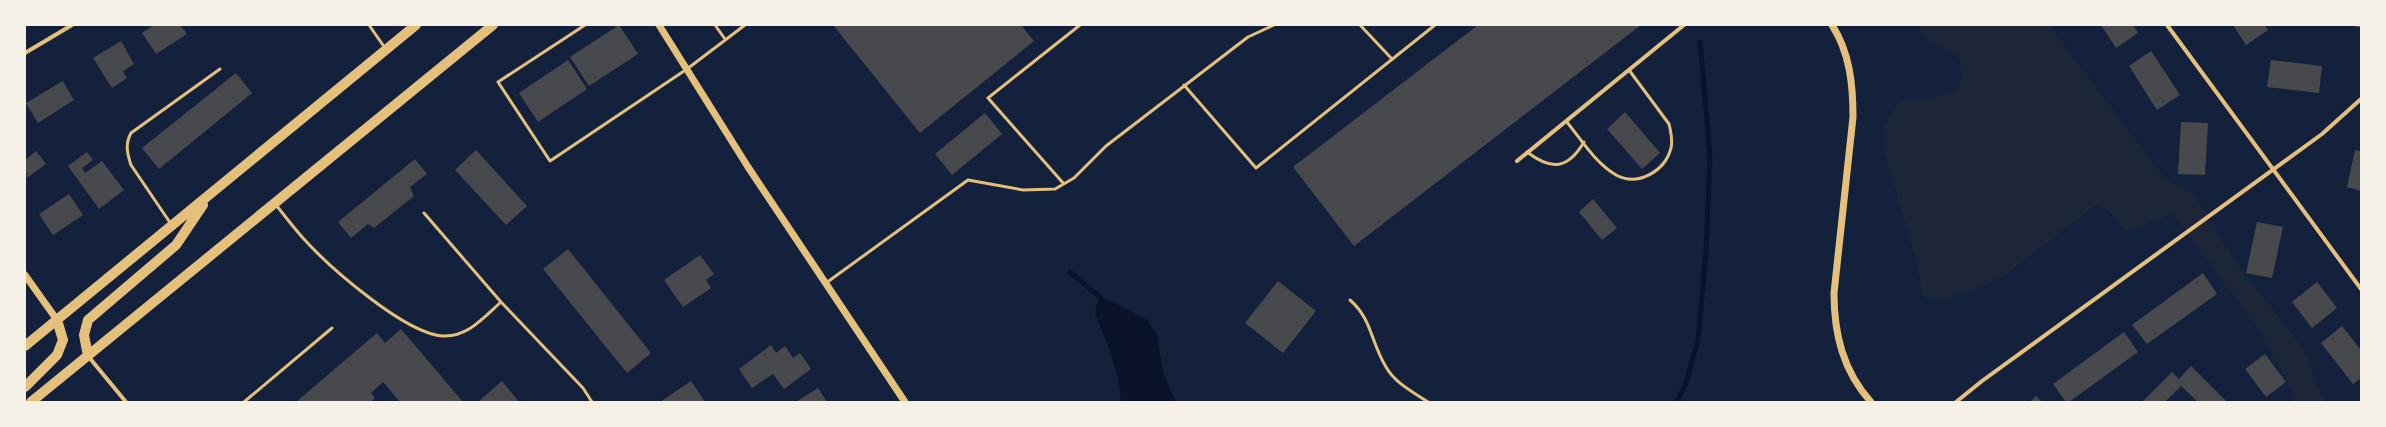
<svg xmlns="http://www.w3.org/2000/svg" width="2386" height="427" viewBox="0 0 2386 427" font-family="'Playfair Display',serif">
<rect width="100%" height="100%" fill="#14213d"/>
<!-- green -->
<path fill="#1d2539" d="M1918,25H2049L2165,179L2195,195L2231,255L2305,351L2320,392L2326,402H2292L2293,394L2260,331L2173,214L2127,232L2108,210L2095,206L2001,278L1946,300L1923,297L1916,259L1884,151V126L1899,101L1933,98L1954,92L1963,78L1958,54L1926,40Z"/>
<!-- water -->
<path fill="#0b132b" d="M1101,298L1114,302L1147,320L1157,334L1163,373L1176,402H1121L1119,383L1110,351L1095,313L1096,305Z"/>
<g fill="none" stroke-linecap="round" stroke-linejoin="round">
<!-- stream -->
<path stroke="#0b132b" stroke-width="5" d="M1070,272L1101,298
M1677,402L1686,383L1698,339L1706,252L1710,155L1700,42"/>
</g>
<!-- building -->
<path fill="#48494c" d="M154,25H180L187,34L156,54L142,33Z
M619,25L638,54L589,86L570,57Z
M833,25H1021L1034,41L920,133Z
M1478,25H1641L1354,246L1293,167Z
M2101,25H2133L2138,33L2116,48Z
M2233,25H2265L2268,30L2246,45Z
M2355,25H2361V28L2355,27Z
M121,41L134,64L123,71L127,78L112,88L93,58Z
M2151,51L2180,95L2157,110L2129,66Z
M568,60L587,89L538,122L519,93Z
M2271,60L2322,66L2319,93L2267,87Z
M236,73L252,93L159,169L142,148Z
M63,81L74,100L38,123L26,103Z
M1625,112L1660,153L1642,169L1607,129Z
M985,113L1002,134L952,175L935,154Z
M2181,122L2208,123L2205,175L2178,174Z
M476,150L527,206L506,225L455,170Z
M2355,150L2361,151V191L2347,187Z
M36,151L46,164L27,178L25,160Z
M87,152L93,160L82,168L85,173L102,161L124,190L99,209L68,166Z
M415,159L427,174L410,187L414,196L374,228L368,224L351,238L338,222Z
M69,194L83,215L53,235L39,214Z
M1593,199L1617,228L1602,240L1579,212Z
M2257,222L2283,227L2272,278L2246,273Z
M568,249L651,353L627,373L543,269Z
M700,255L714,274L706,280L711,288L683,307L664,280Z
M2203,273L2217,294L2147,344L2132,325Z
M1278,281L1316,311L1283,353L1245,323Z
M2317,282L2337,308L2312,328L2292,302Z
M2342,326L2361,350V378L2353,384L2321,343Z
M401,329L463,402H400L383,382L371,393L375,398L371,402H296L377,333L385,343Z
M2124,332L2138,352L2069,402H2066L2053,384Z
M771,345L776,353L785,346L793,358L800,353L811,369L784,389L773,374L752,388L739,369Z
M2265,354L2286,382L2266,397L2245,369Z
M2191,366L2227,402H2198L2181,386L2165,402H2142L2172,372L2179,379Z
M502,381L519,402H478Z
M691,381L705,402H660Z
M818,388L827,402H796Z
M2036,396L2042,402H2030Z"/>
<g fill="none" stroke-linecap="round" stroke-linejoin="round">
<!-- service -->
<path stroke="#e5c07b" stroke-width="3" d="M369,25L385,48
M585,25L498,82L550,161L687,69L745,25
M715,25L725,39
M1360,25L1392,59
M1184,85L1256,168L1435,25
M1566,121C1581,139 1595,163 1616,175C1638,187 1665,171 1671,148C1673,140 1671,132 1669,124L1629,70
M1527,152C1552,171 1568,169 1584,142
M1064,184L988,98L1080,25
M276,205C285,216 293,227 303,238C328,266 405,334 443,336C468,337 484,317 501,302L424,213
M171,224L131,165C127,153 125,144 131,133L220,69
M826,283L968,180L1023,190L1055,189L1074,178L1106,146L1248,37L1274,25
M1350,300C1372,319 1371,343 1386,367C1395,383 1413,392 1428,402
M501,302L583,388L592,402
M244,402L332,328"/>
<!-- minor -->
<path stroke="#e5c07b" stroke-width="4" d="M2167,25L2361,289
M25,53L72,25
M1517,161L1684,25
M88,356L126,402
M1956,402L1982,381L2322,134L2361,99"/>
<!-- tertiary -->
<path stroke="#e5c07b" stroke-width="7" d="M659,25L748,167L905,402
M1832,25C1850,53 1853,85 1853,117L1834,293C1834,334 1843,371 1871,402
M25,275L57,320"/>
<!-- primary -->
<path stroke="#e5c07b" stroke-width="10" d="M25,346L416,25
M88,356L84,335L88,320L176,245L203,205
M25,387L57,355L63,340L57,320
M31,402L493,25"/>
</g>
<!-- border -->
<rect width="2386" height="427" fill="none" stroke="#f6f1e7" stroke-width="52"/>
</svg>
